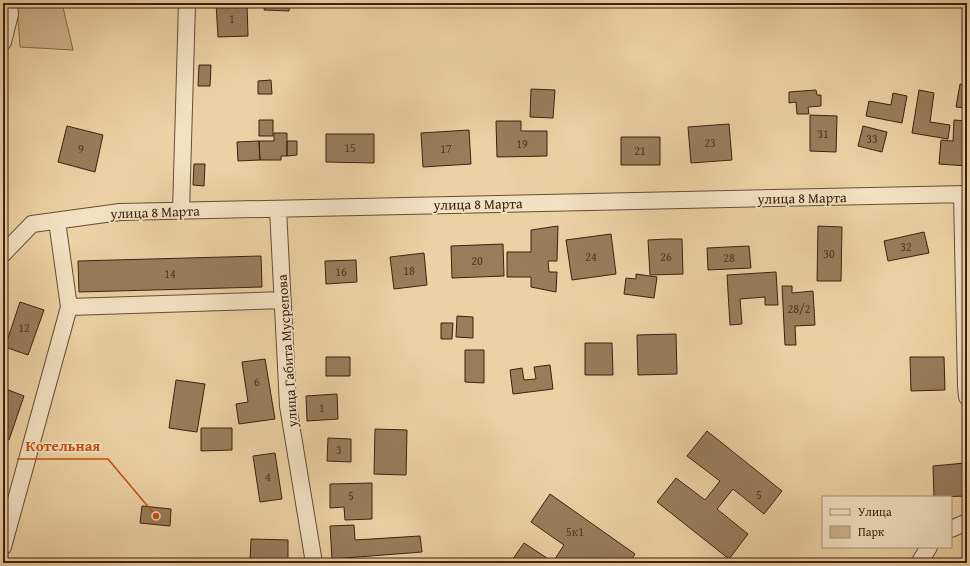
<svg xmlns="http://www.w3.org/2000/svg" width="970" height="566" viewBox="0 0 970 566" font-family="'Gentium Book Plus',serif">
<rect width="100%" height="100%" fill="#ebd1a3"/>
<filter id="stains"><feTurbulence type="fractalNoise" baseFrequency=".005" numOctaves="4"/><feColorMatrix values="0 0 0 0 .2 0 0 0 0 .09 0 0 0 0 .02 0 0 0 .5 -.17"/></filter>
<radialGradient id="worn" r=".72"><stop offset=".6" stop-color="#630" stop-opacity="0"/><stop offset="1" stop-color="#630" stop-opacity=".3"/></radialGradient>
<!-- green -->
<path fill="#ceb38a" stroke="#866a4c" d="M17,3H62L73,50L20,47Z"/>
<!-- building -->
<path fill="#987d5c" stroke="#3e210f" d="M216,3H247L248,36L218,37Z
M265,3H290L289,11L264,10Z
M199,65H211L210,86H198Z
M271,80L272,94H258V81Z
M960,84L967,85V108L956,107Z
M531,89L555,90L553,118L530,117Z
M816,90L817,95H821V106L808,107L809,114H797L796,102L789,103V92Z
M919,90L934,93L930,122L950,125L948,139L912,133Z
M893,93L907,96L902,123L866,116L869,101L891,105Z
M810,115L837,116L836,152L810,151Z
M259,120H273V136H259Z
M954,120L967,121V166L939,164L941,140L953,141Z
M496,121H521V131H547V156L497,157Z
M729,124L732,160L691,163L688,127Z
M67,126L103,135L95,172L58,162Z
M863,126L887,132L882,152L858,146Z
M469,130L471,164L423,167L421,133Z
M274,133H287V156H281V160H260L259,141H274Z
M326,134H374V163L326,162Z
M621,137H660V165H621Z
M259,141L260,160L238,161L237,142Z
M287,141H297V155L287,156Z
M194,164H205L204,186L193,185Z
M558,226L557,261H548L549,272H557L556,292L531,287V277H507V252H531V230Z
M818,226L842,227L841,281H817Z
M924,232L929,253L888,261L884,241Z
M611,234L616,274L572,280L566,240Z
M668,239H682L683,274L650,275L648,240Z
M503,244L504,276L452,278L451,246Z
M749,246L751,268L708,270L707,248Z
M424,253L427,285L394,289L390,257Z
M261,256L262,287L79,292L78,261Z
M356,260L357,282L326,284L325,261Z
M776,272L778,305H765V297L740,299L742,324L730,325L727,275Z
M636,274L657,277L654,298L624,294L626,278L636,279Z
M782,286H792V293L813,291L815,325L795,326L796,345H785Z
M20,302L44,310L28,355L5,347Z
M457,316L473,317V338L456,337Z
M441,323H453L452,339H441Z
M676,334L677,374L638,375L637,335Z
M585,343H612L613,375H585Z
M465,350H484V383L465,382Z
M326,357H350V376H326Z
M910,357H944L945,390L911,391Z
M265,359L275,419L239,424L236,404L248,402L242,362Z
M550,365L553,389L513,394L510,370L522,368L524,380L536,379L534,367Z
M176,380L205,384L197,432L169,428Z
M3,388L24,396L9,440L3,438Z
M337,394L338,419L307,421L306,396Z
M201,428H232V450L201,451Z
M375,429L407,430L406,475L374,474Z
M707,431L782,491L764,514L733,489L717,509L748,534L729,559L657,502L676,478L705,500L720,481L687,456Z
M328,438L351,439V462L327,461Z
M275,453L282,499L260,502L253,456Z
M965,463L967,472V496L934,497L933,466Z
M372,483V519L345,520L344,507L330,508V484Z
M550,494L635,554L629,563H586L580,559L576,563H510L524,543L553,562L564,545L531,522Z
M142,506L171,509L170,526L140,523Z
M354,525L355,540L420,536L422,552L332,559L330,526Z
M251,539L288,540V563H250Z"/>
<g fill="none" stroke-linecap="round" stroke-linejoin="round">
<!-- minor casing -->
<g stroke="#694d34" stroke-width="18">
<path id="minor" d="M3,42L10,14L9,3
M962,194L966,386L967,397
M278,209L288,406L314,563
M181,211L187,3
M3,254L32,224L120,212L967,194
M69,307L283,300
M951,529L967,522
M3,547L69,307L57,221
M919,563L929,547"/>
</g>
<!-- minor -->
<use href="#minor" stroke="#f2e1c3" stroke-width="16"/>
</g>
<g text-anchor="middle" stroke-width="3.5" stroke-linejoin="round" paint-order="stroke">
<!-- number labels -->
<g font-size="12" fill="#543822">
<text x="232" y="23">1</text>
<text x="823" y="138">31</text>
<text x="872" y="143">33</text>
<text x="710" y="147">23</text>
<text x="522" y="148">19</text>
<text x="350" y="152">15</text>
<text x="81" y="153">9</text>
<text x="446" y="153">17</text>
<text x="640" y="155">21</text>
<text x="906" y="251">32</text>
<text x="829" y="258">30</text>
<text x="591" y="261">24</text>
<text x="666" y="261">26</text>
<text x="729" y="262">28</text>
<text x="477" y="265">20</text>
<text x="409" y="275">18</text>
<text x="341" y="276">16</text>
<text x="170" y="278">14</text>
<text x="799" y="313">28/2</text>
<text x="24" y="332">12</text>
<text x="257" y="386">6</text>
<text x="322" y="412">1</text>
<text x="339" y="454">3</text>
<text x="268" y="481">4</text>
<text x="759" y="499">5</text>
<text x="351" y="500">5</text>
<text x="575" y="536">5к1</text>
</g>
<!-- street labels -->
<g font-size="14" fill="#3e210f" stroke="#f2e1c3">
<text transform="translate(802 198) rotate(-1)" y="5">улица 8 Марта</text>
<text transform="translate(478 204) rotate(-1)" y="5">улица 8 Марта</text>
<text transform="translate(155 212) rotate(-2)" y="5">улица 8 Марта</text>
<text transform="translate(287 351) rotate(-94)" y="5">улица Габита Мусрепова</text>
</g>
</g>
<!-- callouts -->
<path fill="none" stroke="#c64e0d" stroke-width="1.5" d="M156 516L108 459H17"/>
<circle fill="#c64e0d" stroke="#f2e1c3" stroke-width="1.5" cx="156" cy="516" r="4"/>
<g font-size="15" text-anchor="middle" font-weight="bold" fill="#c64e0d" stroke="#f2e1c3" stroke-width="3.5" stroke-linejoin="round" paint-order="stroke">
<text x="63" y="451">Котельная</text>
</g>
<!-- margin -->
<rect width="970" height="566" fill="none" stroke="#ebd1a3" stroke-width="16"/>
<rect x="4" y="4" width="962" height="558" fill="none" stroke="#3e210f" stroke-width="2"/>
<rect x="8" y="8" width="954" height="550" fill="none" stroke="#3e210f"/>
<!-- legend -->
<rect x="822" y="496" width="130" height="52" fill="#f2e1c3" stroke="#aa947b"/>
<rect x="830" y="509" width="20" height="6" fill="#f2e1c3" stroke="#aa947b"/>
<text x="858" y="516" font-size="12" fill="#3e210f">Улица</text>
<rect x="830" y="526" width="20" height="12" fill="#ceb38a" stroke="#aa947b"/>
<text x="858" y="536" font-size="12" fill="#3e210f">Парк</text>
<rect width="100%" height="100%" filter="url(#stains)"/>
<rect width="100%" height="100%" fill="url(#worn)"/>
</svg>
